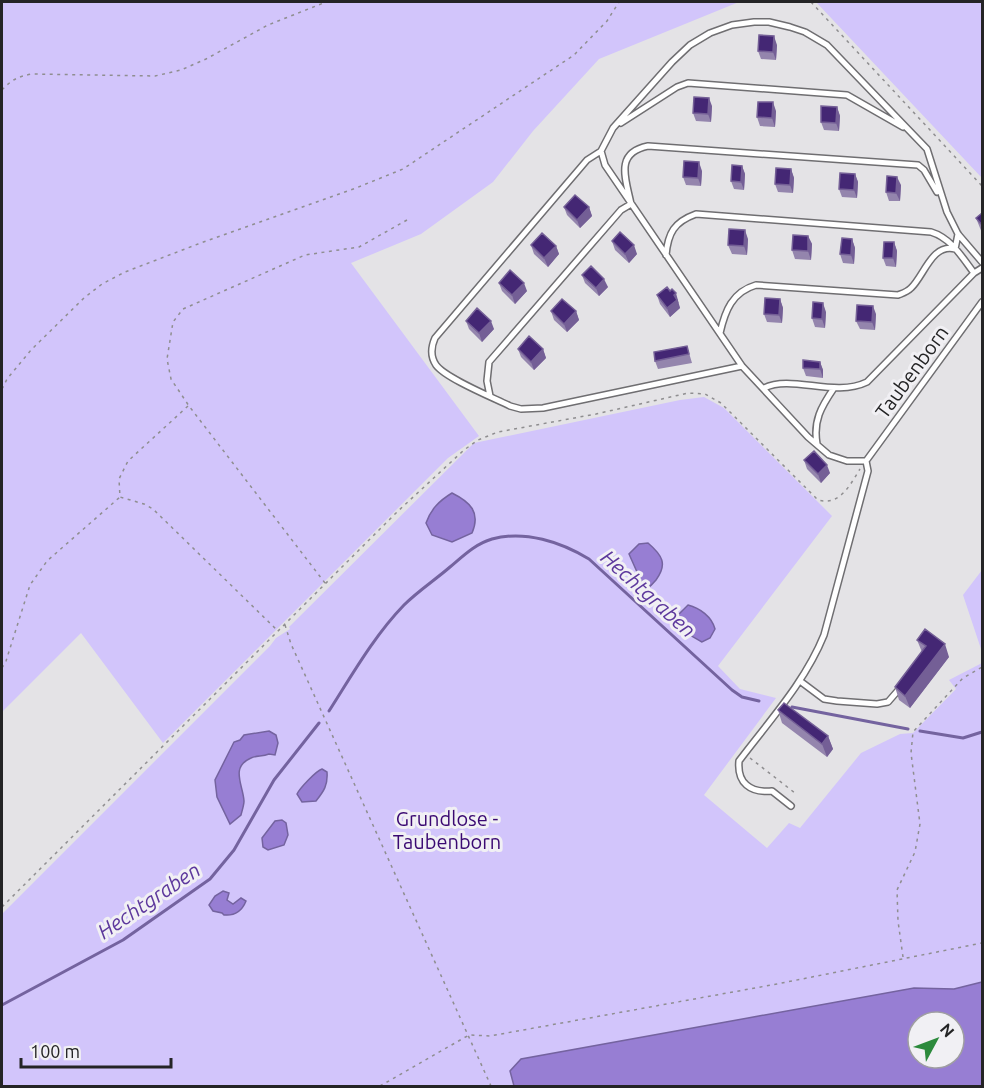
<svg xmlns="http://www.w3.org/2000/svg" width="984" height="1088" viewBox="0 0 984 1088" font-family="Ubuntu,sans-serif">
<rect width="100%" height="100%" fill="#e4e3e6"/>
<!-- green -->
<path fill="#d2c5fb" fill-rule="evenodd" d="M2,2H739L599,59L533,131L493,182L421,234L351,263L479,436L448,458L163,743L81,633L2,712Z
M816,2H982V178Z
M704,397L724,408L832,516L718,666L740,689L776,698L704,795L767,848L789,823L800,828L861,753L900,734L913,733L956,689L949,680L982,663V1086H2V914L270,646L276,638L290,629L289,627L474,443L680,400ZM918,1022H954V1058H918Z
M982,570V652L963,595Z"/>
<!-- water -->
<path fill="#977ed3" stroke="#74639f" stroke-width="1.5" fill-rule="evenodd" d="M452,493C470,502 481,512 472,533L452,542L432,535L426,523C431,509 439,501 452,493Z
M648,543C662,555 668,564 656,580C652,585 650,587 645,590L629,554L639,544Z
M688,605C700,608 712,617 715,629L710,638L702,642C692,636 677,630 676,617Z
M269,731L276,735L278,743L275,755L269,754C262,757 257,755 251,758C230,767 243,785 244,801C244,805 242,811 241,815L230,824L217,797L215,780L234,742L240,740L244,735Z
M322,769L327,772C328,785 324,791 316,801L302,802L297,794C300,788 316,771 322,769Z
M282,820L286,823L288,835L284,845L268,850L263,847L262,838L275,821Z
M223,891L229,893L227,900L233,904L241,898L246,901C242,911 235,916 224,915L222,913L213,911L209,905L215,896Z
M982,982V1086H514L510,1071L521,1059L914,988L954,989ZM918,1022H954V1058H918Z"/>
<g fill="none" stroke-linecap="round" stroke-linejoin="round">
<!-- stream -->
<path stroke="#74639f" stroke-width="3" d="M792,707L908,729
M329,711C352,675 374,636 404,605C418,591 435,580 450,567C463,556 475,544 492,539C525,530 561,542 589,559L732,690L742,697L759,701
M920,731L963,738L982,732
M2,1005L123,940L210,879L234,850L274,780L319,723"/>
<!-- lane casing -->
<g stroke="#6f6e71" stroke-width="8">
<path id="lane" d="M621,123L677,87L688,83L847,95L903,127
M601,151L587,160L435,338C431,347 430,356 436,365C445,378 494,398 510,406L521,409L543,408L742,366
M666,255C668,233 674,222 696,214L931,232C951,238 962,257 974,273
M720,333C725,311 732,292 756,285L898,295C903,293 907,292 911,288C924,276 932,243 955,249L958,234
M764,388C792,374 834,398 867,382L974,273L982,268
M490,396L487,381L489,362L621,210L631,204C626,179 614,153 648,146L918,165L924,170L937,192
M817,444C813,421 821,407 834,388
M866,461H847L829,455L808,437L742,366L605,165L601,151L613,128L672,62L690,45L710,33L732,25L754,22H769L790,27L805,32L827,45L927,149L947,212L958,234L982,262
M866,461L982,302
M800,681L824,699L837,701L877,704L888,702L901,687
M791,806L772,791C750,793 737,783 739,761C770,720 805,682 824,635L868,471L866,461"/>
</g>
<!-- path -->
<path stroke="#8f8e90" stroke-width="1.5" stroke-dasharray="3 4.5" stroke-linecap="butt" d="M811,2L982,186
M2,90C11,80 19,76 32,74L155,76L181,70L206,59L268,25L326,2
M2,389L7,379L31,350L84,298L102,284L125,272L198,244L356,188L403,169L574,55L607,21L619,2
M188,406L128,461L119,479L120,497L144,504L153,509L277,630
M325,583L189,406L171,379L167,359L173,322L183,309L305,255L359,247L407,220
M285,625L291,644L491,1086
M2,668L6,661L30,585L47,561L120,497
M750,758L795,793
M2,907L397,512L464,450L478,440L498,432L596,414L688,393L705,394L721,403L818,500C840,506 850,485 860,469
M903,957L898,921L897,890L915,852L920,824L911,753L913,732L963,678L982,667
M380,1086L469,1035L490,1036L777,984L982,943"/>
<!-- lane -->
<use href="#lane" stroke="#fff" stroke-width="5"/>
</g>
<!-- wall -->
<path fill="#9485ad" d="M777,45L776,60L761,59L758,51Z
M712,106L711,122L696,121L693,113Z
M837,107L840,116L839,131L824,130L821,122Z
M776,111L775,127L760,126L757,117Z
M742,166L745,174L744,190L734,189L731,181Z
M791,169L794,178L793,193L778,192L775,184Z
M702,171L701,186L686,185L683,177Z
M855,174L858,182L857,198L842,197L839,189Z
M901,185L900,201H889L886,192Z
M564,207H589L592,216L580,228L567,215Z
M982,213V233L976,218Z
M808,236L812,244L811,260L795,259L792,250Z
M748,239L747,255L732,254L728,245Z
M852,239L855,248L854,264L843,263L840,254Z
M612,241L637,254L629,263L615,250Z
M894,242L897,251L896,267L886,266L883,258Z
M531,245L556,246L559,254L548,267L534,254Z
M582,275L608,287L599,296L585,283Z
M499,283L527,291L515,304L502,291Z
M657,295L679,302L678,303L680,308L670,317L660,304Z
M780,299L783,308L782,323L767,322L764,314Z
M551,311H576L579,320L567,332L554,320Z
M826,312L825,328L815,327L812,318Z
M876,314L875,330L860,329L856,321Z
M466,321L494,329L482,342L469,329Z
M687,346L692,363L658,369L655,361Z
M518,349H543L546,358L534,370L521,357Z
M820,362L823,370V378L806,376L803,368Z
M804,460L830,473L821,483L807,469Z
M917,640L949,657L910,708L899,700L895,687L922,652Z
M778,710L828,736L833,749L827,757L782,723Z"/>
<!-- shaded-wall -->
<path fill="#745f96" d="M774,36L777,45L776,60L773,52Z
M709,98L712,106L711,122L708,114Z
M773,102L776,111L775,127L772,118Z
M837,107L840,116L839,131L836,123Z
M699,162L702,171L701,186L698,178Z
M742,166L745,174L744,190L741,182Z
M791,169L794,178L793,193L790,185Z
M855,174L858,182L857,198L854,190Z
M897,177L901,185L900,201L896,193Z
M589,207L592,216L580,228L577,220Z
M745,230L748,239L747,255L744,246Z
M808,236L812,244L811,260L808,251Z
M852,239L855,248L854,264L851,255Z
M894,242L897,251L896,267L893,258Z
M634,245L637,254L629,263L625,254Z
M556,246L559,254L548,267L544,258Z
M604,279L608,287L599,296L596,288Z
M524,283L527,291L515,304L512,295Z
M676,293L680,308L670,317L667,308L674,295Z
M780,299L783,308L782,323L779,315Z
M823,303L826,312L825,328L822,319Z
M873,306L876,314L875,330L872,322Z
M576,311L579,320L567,332L564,324Z
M491,321L494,329L482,342L479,333Z
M543,349L546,358L534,370L531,362Z
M820,362L823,370V378L820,369Z
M827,465L830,473L821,483L818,474Z
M945,644L949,657L910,708L905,696Z
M828,736L833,749L827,757L822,744Z"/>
<!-- building -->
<path fill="#442774" stroke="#745f96" stroke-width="1.5" d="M759,35L774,36L773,52L758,51Z
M694,97L709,98L708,114L693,113Z
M758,102H773L772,118L757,117Z
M821,106L837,107L836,123L821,122Z
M684,161L699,162L698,178L683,177Z
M732,165L742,166L741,182L731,181Z
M776,168L791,169L790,185L775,184Z
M840,173L855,174L854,190L839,189Z
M887,176L897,177L896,193L886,192Z
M575,195L589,207L577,220L564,207Z
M982,213V225L976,218Z
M729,229L745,230L744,246L728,245Z
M620,232L634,245L625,254L612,241Z
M542,233L556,246L544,258L531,245Z
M793,235L808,236V251L792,250Z
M842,238L852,239L851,255L840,254Z
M884,242H894L893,258H883Z
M591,266L604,279L596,288L582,275Z
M510,270L524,283L512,295L499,283Z
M667,287L670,291L672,289L676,293L674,295L677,300L667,308L657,295Z
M765,298L780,299L779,315L764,314Z
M562,299L576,311L564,324L551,311Z
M813,302L823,303L822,319L812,318Z
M857,305L873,306L872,322L856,321Z
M477,308L491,321L479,333L466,321Z
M529,336L543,349L531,362L518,349Z
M687,346L689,354L655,361L654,352Z
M803,360L820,362V369L803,368Z
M814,451L827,465L818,474L804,460Z
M925,629L945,644L905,696L895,687L926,646L917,640Z
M784,703L828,736L822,744L778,710Z"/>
<g text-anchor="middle" stroke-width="6" stroke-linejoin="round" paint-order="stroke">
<!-- street labels -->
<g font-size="20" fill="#242425" stroke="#f1f0f4">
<text transform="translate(912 372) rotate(-54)" y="7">Taubenborn</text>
</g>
<!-- park labels -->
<g font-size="20" fill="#3a0972" stroke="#f1f0f4">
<text x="447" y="826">Grundlose -<tspan x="447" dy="23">Taubenborn</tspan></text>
</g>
<!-- water labels -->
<g font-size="21" font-style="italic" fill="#5d389d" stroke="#f1f0f4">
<text transform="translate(648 594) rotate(42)" y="7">Hechtgraben</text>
<text transform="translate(149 901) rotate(-34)" y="7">Hechtgraben</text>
</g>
</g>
<!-- border -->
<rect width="984" height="1088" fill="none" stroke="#242425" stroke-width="6"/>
<!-- north arrow -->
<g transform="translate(936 1040) rotate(49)"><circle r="28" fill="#f1f0f4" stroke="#9f9ea1" stroke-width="1.5"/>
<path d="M0-4.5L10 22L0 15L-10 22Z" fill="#2c8a3c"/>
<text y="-9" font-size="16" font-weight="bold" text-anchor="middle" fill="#242425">N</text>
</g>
<!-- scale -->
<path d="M21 1058v9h150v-9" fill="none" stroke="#242425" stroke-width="3"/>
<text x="30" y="1058" font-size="18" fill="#242425" stroke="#f1f0f4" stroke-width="4.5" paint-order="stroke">100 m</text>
</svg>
